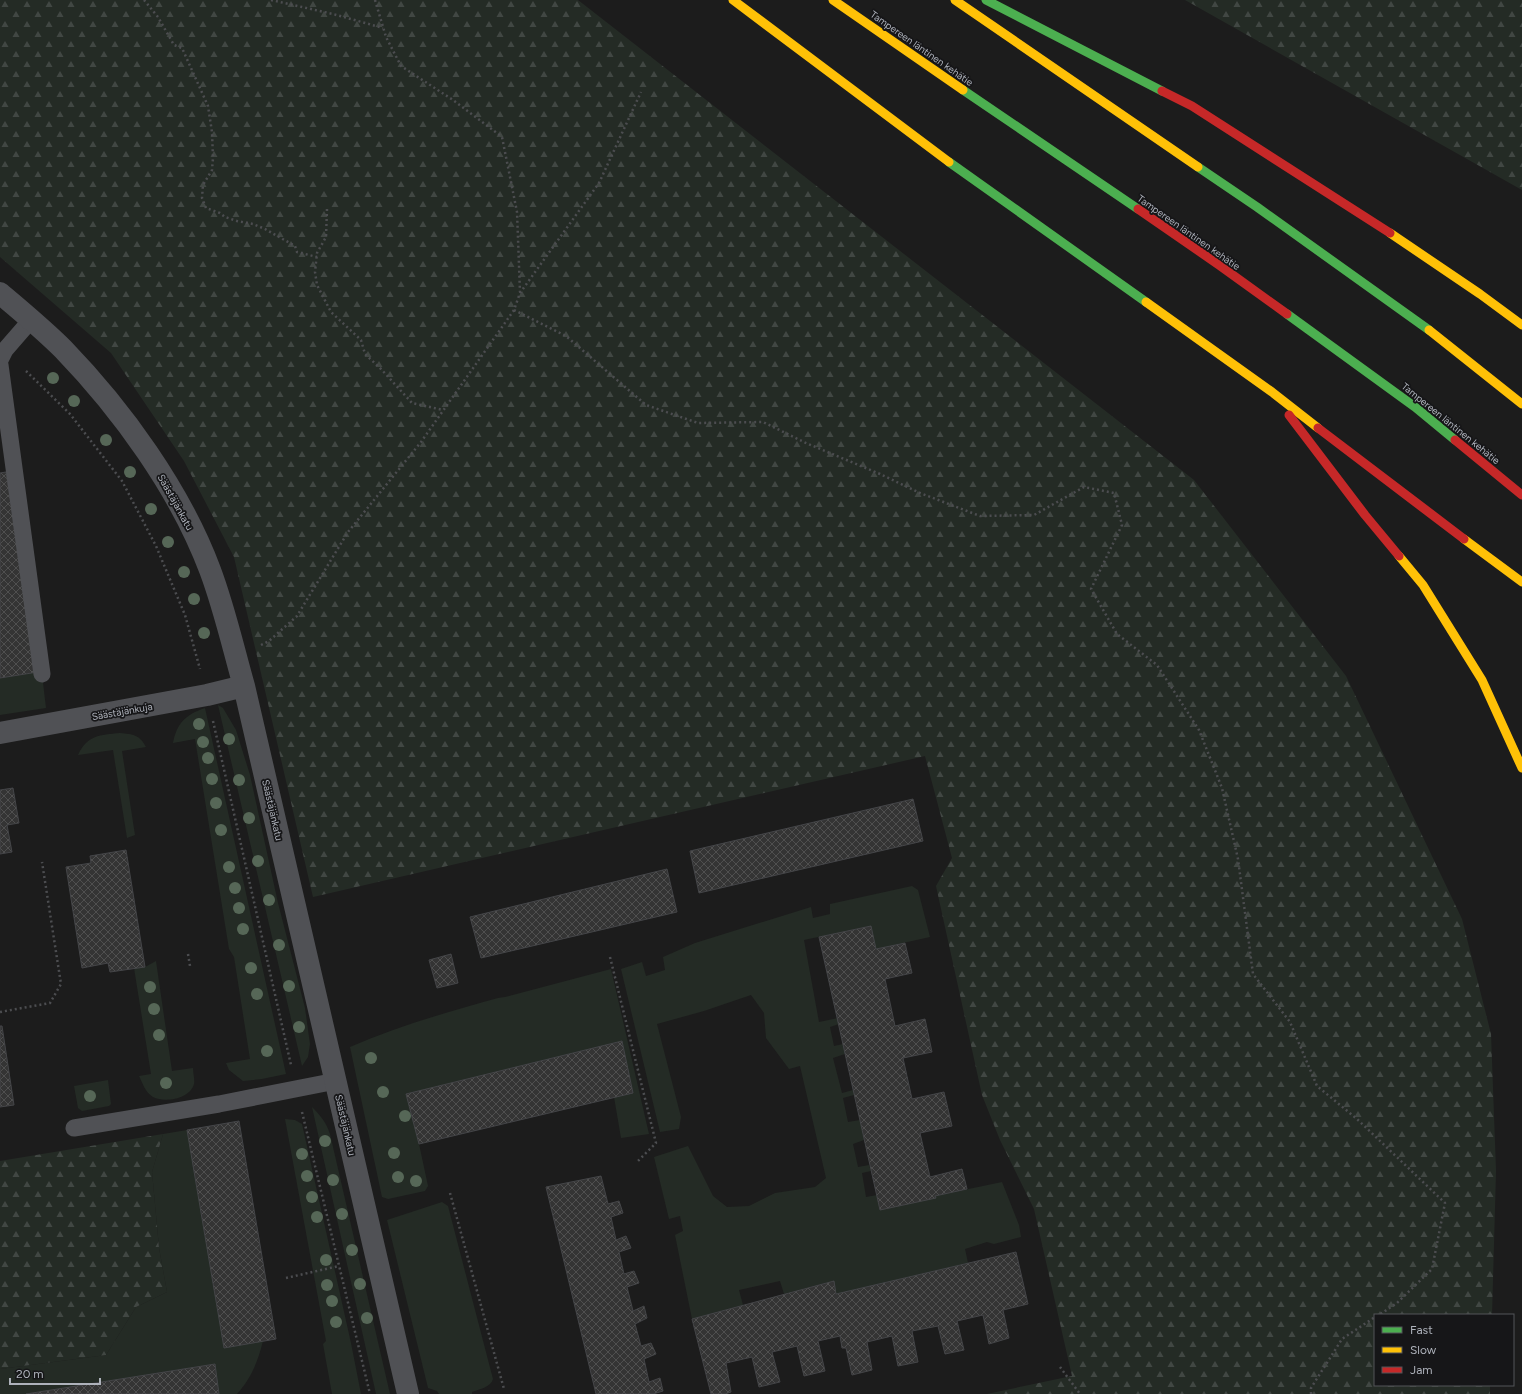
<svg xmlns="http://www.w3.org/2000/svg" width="1522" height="1394" viewBox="0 0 1522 1394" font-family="Figtree,sans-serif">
<defs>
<pattern id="forest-firs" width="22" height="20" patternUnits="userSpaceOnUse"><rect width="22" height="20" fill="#242b25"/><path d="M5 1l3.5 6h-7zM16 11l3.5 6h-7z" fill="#414743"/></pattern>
<pattern id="building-cross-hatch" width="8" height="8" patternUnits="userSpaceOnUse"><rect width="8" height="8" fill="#343434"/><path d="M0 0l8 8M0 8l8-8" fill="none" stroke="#4f4f4f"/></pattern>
</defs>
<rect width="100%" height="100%" fill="#1c1c1c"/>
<!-- grass -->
<path fill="#242b25" d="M38,672L42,674L46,708L0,715V678Z
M218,705L223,708L236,730L250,775L278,903L305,1008L310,1044L308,1057L302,1066Z
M205,708L286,1074L262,1079L243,1081L229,1070L226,1063L250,1059L234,957L229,949L195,739L173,743C177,723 185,715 205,708Z
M120,733C133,734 140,735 146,747L122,751L135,835L127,838L113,750L78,755C87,735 100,735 120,733Z
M912,886L918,890L930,937L876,949L870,926L804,940L819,1022L838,1018L839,1024L830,1027L834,1046L843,1044L845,1054L833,1058L842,1093L853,1090L854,1095L843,1098L848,1122L860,1120L864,1140L853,1144L858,1167L869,1165L871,1171L862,1173L866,1197L877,1195L880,1210L935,1198V1196L1002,1182L1019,1225L1021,1237L994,1244L987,1242L965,1249L968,1263L836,1294L833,1281L784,1294L780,1281L739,1290L743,1305L692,1319L675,1235L683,1231L680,1216L669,1219L654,1157L688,1146L713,1196L727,1207L749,1206L775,1193L815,1187L826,1178L800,1066L789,1069L766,1038L764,1013L751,995L704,1011L657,1024L681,1117L679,1129L660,1132L621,969L642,962L646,976L665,970L663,957L695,943L811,907L813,918L830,914V904Z
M156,961L172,1071L193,1068C193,1073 195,1080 194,1084C190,1099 165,1103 153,1097C145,1092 143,1084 139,1076L151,1074L134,968L145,967Z
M611,969L649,1134L621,1138L614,1097L633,1092L622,1041L406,1094L419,1144L428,1186L425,1191L388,1199L382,1197L350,1047C398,1026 448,1012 498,998L505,997Z
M108,1080L111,1104L109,1106L82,1111L78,1108L74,1086Z
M312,1107C320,1115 326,1122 330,1134L390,1394H376Z
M285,1119L295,1120L302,1124L351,1343L361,1394H332L323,1344L326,1341Z
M187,1130L224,1348L263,1341C258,1361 251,1379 237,1394H219L214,1364L26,1394H0V1369L106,1355L136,1307L167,1292L159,1248L152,1172L163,1134Z
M442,1202L448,1206L493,1379C491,1387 480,1389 472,1392V1394H439L437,1391L428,1388L387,1220Z"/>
<!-- forest -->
<path fill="url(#forest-firs)" d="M0,0H578L1194,480L1346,676L1462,919L1491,1034L1496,1171L1492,1315H1375V1385H1490V1394H987L1072,1376L1034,1209L1000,1140L982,1095L936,886L952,858L925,756L313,897L234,557L184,461L111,353L0,257Z
M1185,0H1522V190Z
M163,1134L152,1172L159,1248L167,1292L136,1307L106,1355L0,1369V1161Z"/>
<!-- building -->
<path fill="url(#building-cross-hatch)" stroke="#444548" d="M6,472L38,672L0,678V473Z
M13,788L19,823L7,825L12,852L0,854V790Z
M913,799L923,841L699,893L690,851Z
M126,850L145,967L110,972L108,963L82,968L66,867L91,863L90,856Z
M667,869L677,912L481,958L470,917Z
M871,926L876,949L905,943L912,973L885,979L895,1026L925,1019L932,1052L903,1058L912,1099L944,1092L952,1126L920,1133L930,1177L962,1169L967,1189L935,1196L936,1198L880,1210L819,937Z
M451,954L458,983L437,988L429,960Z
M0,1026H2L14,1105L0,1107Z
M622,1041L633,1093L419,1144L406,1094Z
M239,1121L276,1339L224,1348L187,1130Z
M601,1176L608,1204L619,1201L623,1213L611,1217L616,1240L626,1236L631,1248L619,1252L624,1274L634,1271L639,1283L627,1287L633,1311L644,1306L647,1318L635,1324L641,1346L651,1343L656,1354L644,1359L649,1382L660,1378L663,1391L653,1394H596L546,1187Z
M1016,1252L1028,1304L1003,1310L1009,1338L989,1344L983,1315L957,1321L964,1350L945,1354L938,1326L912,1331L918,1362L898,1366L892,1336L867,1342L872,1370L852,1375L846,1348H842L840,1336L818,1341L825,1371L804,1376L797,1346L772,1352L780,1382L759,1387L752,1357L726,1363L731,1392L725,1394H711L692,1319L834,1281L836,1294Z
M215,1364L219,1394H26Z"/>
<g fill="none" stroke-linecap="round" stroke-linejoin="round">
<!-- path -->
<path stroke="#4c4d50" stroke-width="2.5" stroke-dasharray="2 3" stroke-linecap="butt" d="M144,0L158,17L174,45L182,48L208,106L212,132L213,158L212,170L203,185L202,198L206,208L220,213L225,217L237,221L253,224L265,229L295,246L297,252L317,257
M271,0L333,14L383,28
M375,0L386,37L401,66L453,100L502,137L517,212L520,292
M327,209L326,237L317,253L315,272L317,285L331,312L361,340L365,354L381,369L412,403L443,410
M514,310L566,336L646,405L698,423L763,422L806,443L880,474L920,493L980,516L1034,515L1084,487L1114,493L1122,525L1091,589L1117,634L1157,665L1199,730L1222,788L1238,859L1253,974L1290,1022L1317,1086L1357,1119L1445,1203L1432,1269L1397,1303L1379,1315
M26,371L70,414L122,481L156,546L185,615L200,669
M261,645L269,641L297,616L348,532L421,442L514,310L520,293L599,183L641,92
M213,721L291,1065
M188,954L190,966
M610,957L656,1143L637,1162
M0,1012L50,1003L61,984L42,862
M302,1112L370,1394
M450,1193L504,1389
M286,1278L339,1266
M1060,1367L1080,1394
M1311,1394V1388L1342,1339L1375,1317"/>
<!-- lane -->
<path stroke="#505155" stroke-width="17" d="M0,360L5,350L31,320
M0,365L42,674
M74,1128L219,1104L336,1081"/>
<!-- street -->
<path stroke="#505155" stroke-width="22" d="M0,293C21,311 43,329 63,349C122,410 180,490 210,570C224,607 233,647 244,686L408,1394
M0,733L207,695L244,686"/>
<!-- fast -->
<path stroke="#4caf50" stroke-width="9" d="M986,0L1162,91
M963,90L1138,209
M949,162L1146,302
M1198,167L1257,207L1429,330
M1287,314L1415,407L1455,440"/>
<!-- slow -->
<path stroke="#ffc107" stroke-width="9" d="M733,0L949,162
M833,0L963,90
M955,0L1198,167
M1390,233L1480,294L1522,325
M1146,302L1272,392L1318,428
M1429,330L1522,404
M1464,539L1522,582
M1399,556L1423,585L1482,680L1522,768"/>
<!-- jam -->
<path stroke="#c62828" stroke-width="9" d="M1162,91L1192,106L1390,233
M1138,209L1219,265L1287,314
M1289,415L1365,515L1399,556
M1318,428L1464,539
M1455,440L1522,495"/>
</g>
<!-- trees -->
<g fill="#566757">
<circle cx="53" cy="378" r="6"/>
<circle cx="74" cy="401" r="6"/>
<circle cx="106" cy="440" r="6"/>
<circle cx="130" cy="472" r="6"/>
<circle cx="151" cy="509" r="6"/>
<circle cx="168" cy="542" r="6"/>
<circle cx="184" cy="572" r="6"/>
<circle cx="194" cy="599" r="6"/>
<circle cx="204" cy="633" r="6"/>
<circle cx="199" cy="724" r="6"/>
<circle cx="229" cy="739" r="6"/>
<circle cx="203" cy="742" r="6"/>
<circle cx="208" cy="758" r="6"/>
<circle cx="212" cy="779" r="6"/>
<circle cx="239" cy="780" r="6"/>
<circle cx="216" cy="803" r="6"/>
<circle cx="249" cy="818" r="6"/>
<circle cx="221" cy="830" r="6"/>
<circle cx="258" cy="861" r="6"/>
<circle cx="229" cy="867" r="6"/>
<circle cx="235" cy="888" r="6"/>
<circle cx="269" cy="900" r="6"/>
<circle cx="239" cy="908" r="6"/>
<circle cx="243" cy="929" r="6"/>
<circle cx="279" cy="945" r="6"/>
<circle cx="251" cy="968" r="6"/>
<circle cx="289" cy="986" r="6"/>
<circle cx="150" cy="987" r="6"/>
<circle cx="257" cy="994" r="6"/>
<circle cx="154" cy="1009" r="6"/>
<circle cx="299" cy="1027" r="6"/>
<circle cx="159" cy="1035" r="6"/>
<circle cx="267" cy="1051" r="6"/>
<circle cx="371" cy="1058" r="6"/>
<circle cx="166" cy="1083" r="6"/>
<circle cx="383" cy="1092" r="6"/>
<circle cx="90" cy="1096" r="6"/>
<circle cx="405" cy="1116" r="6"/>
<circle cx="325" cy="1141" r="6"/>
<circle cx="394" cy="1153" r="6"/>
<circle cx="302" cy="1154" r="6"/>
<circle cx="307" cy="1176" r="6"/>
<circle cx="398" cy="1177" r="6"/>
<circle cx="333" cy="1180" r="6"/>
<circle cx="416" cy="1181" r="6"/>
<circle cx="312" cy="1197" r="6"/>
<circle cx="342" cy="1214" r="6"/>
<circle cx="317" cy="1217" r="6"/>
<circle cx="352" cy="1250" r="6"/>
<circle cx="326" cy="1260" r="6"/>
<circle cx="360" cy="1284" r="6"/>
<circle cx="327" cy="1285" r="6"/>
<circle cx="332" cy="1301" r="6"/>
<circle cx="367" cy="1318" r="6"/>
<circle cx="336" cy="1322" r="6"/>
</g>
<g text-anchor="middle" stroke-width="3.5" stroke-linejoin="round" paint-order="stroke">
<!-- street labels -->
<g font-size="10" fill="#aeb2bb" stroke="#161618">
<text transform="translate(922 48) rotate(35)" y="4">Tampereen läntinen kehätie</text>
<text transform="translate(1189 232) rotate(35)" y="4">Tampereen läntinen kehätie</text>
<text transform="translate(1451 423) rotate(39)" y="4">Tampereen läntinen kehätie</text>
<text transform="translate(176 502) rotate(61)" y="4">Säästäjänkatu</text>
<text transform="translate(122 711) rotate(-10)" y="4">Säästäjänkuja</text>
<text transform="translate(273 810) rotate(77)" y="4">Säästäjänkatu</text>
<text transform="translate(346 1125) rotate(77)" y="4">Säästäjänkatu</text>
</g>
</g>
<!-- legend -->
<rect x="1374" y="1314" width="140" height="72" fill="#161618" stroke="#535459"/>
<rect x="1382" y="1327" width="20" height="6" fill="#4caf50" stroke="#535459"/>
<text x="1410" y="1334" font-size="12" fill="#aeb2bb">Fast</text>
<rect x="1382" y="1347" width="20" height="6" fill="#ffc107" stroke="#535459"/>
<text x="1410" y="1354" font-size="12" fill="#aeb2bb">Slow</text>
<rect x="1382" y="1367" width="20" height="6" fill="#c62828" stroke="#535459"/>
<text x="1410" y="1374" font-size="12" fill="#aeb2bb">Jam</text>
<!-- scale -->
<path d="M10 1378v6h90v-6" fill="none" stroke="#aeb2bb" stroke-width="2"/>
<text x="16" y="1378" font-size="12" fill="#aeb2bb" stroke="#161618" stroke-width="3" paint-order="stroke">20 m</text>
</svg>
